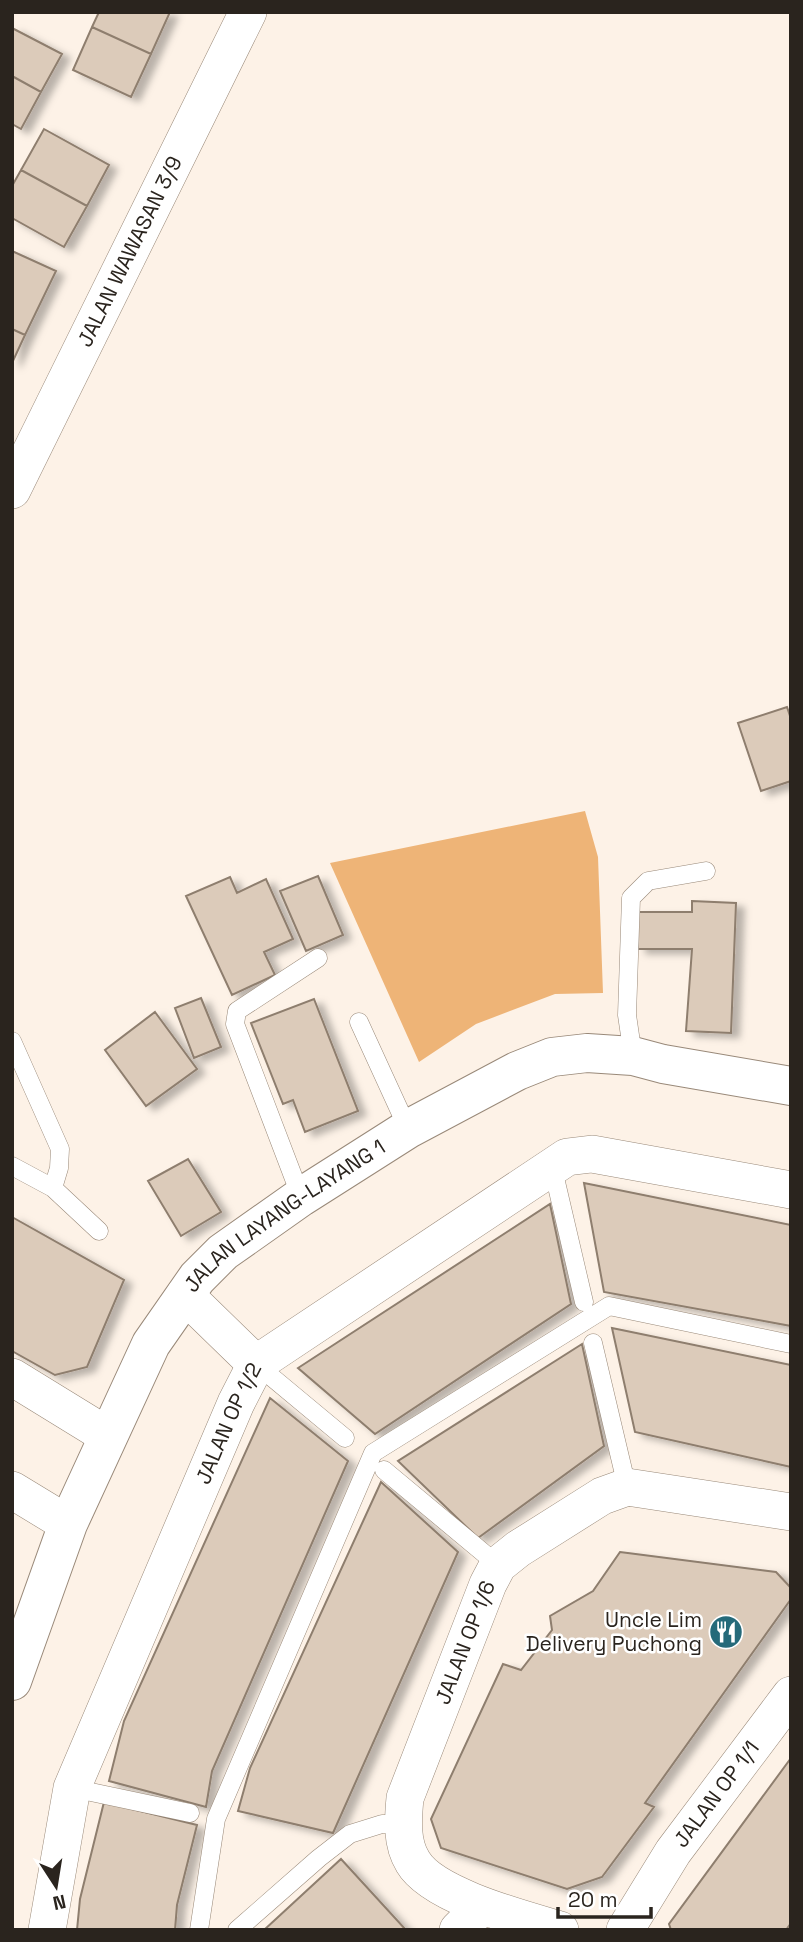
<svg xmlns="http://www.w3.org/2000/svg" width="803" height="1942" viewBox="0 0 803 1942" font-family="'Space Grotesk',sans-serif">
<defs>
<filter id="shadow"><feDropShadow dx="8" dy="4.5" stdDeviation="3.5" flood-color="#0004"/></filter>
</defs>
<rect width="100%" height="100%" fill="#fdf2e7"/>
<!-- green -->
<path fill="#eeb477" d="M585,811L598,857L603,993L555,994L476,1024L419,1062L330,863Z"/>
<!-- building -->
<path fill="#dccbba" stroke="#8e7e6e" stroke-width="2" filter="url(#shadow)" d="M99,12H170L151,54L92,27Z
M92,27L151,54L131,97L73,70Z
M12,28L62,54L41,92L12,76Z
M12,76L41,92L21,129L12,124Z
M44,129L109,165L87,206L21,170Z
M21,170L87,206L64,247L12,218V186Z
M12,251L56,271L25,335L12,329Z
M12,329L25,335L12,363Z
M787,707L791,719V781L761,791L738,723Z
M318,876L343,935L306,951L280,891Z
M230,877L237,893L266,879L293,939L264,952L275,975L232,995L186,896Z
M692,901L736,903L731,1033L686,1031L692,949H638V912H692Z
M201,998L221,1047L194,1058L175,1008Z
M314,999L358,1111L305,1132L293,1100L283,1104L251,1023Z
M155,1012L197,1069L146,1106L105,1050Z
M188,1159L221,1212L181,1236L148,1181Z
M584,1183L791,1225V1326L604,1292Z
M550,1204L571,1304L375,1434L298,1368Z
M12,1217L124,1280L87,1367L55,1375L12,1351Z
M612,1328L791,1365V1467L635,1432Z
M582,1344L604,1446L478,1538L398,1461Z
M270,1398L348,1461L212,1771L206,1807L109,1781L124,1721Z
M381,1482L458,1552L333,1833L238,1811L250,1768Z
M620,1552L776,1572L791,1588V1599L645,1803L654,1807L602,1877L567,1889L441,1848L431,1819L503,1664L521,1670L552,1630L550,1616L593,1591Z
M791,1758V1923L786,1930H671L669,1924Z
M104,1802L197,1825L177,1905L175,1930H77L80,1899Z
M341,1859L406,1930H264Z"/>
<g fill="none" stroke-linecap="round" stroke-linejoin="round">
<!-- service casing -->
<g stroke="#998979" stroke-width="19">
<path id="service" d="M359,1022L408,1129
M12,1041L60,1149L59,1168L53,1188
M633,1056L627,1015L631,898L648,881L706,871
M552,1165L584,1302
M12,1166L53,1188L99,1231
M301,1197L235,1024L237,1011L318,958
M593,1343L627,1487
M256,1364L345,1438
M384,1470L498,1565
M72,1788L190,1813
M199,1930L216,1819L373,1453L609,1306L791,1344
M237,1930L319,1858L350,1834L382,1824H402"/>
</g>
<!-- minor casing -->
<g stroke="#998979" stroke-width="38">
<g id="minor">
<path id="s1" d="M12,490L248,12"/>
<path d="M185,1295L256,1364"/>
<path d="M12,1377L108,1436"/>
<path d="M12,1490L68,1524"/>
<path id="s2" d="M47,1930L72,1788L236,1403L256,1364L567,1157L592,1154L791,1190"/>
<path d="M458,1930L481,1907"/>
<path id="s3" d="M560,1930C523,1919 433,1896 413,1862C401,1843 403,1819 405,1798L488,1584L498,1565L518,1549L602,1496L627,1487L791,1512"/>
<path id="s4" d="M625,1930L673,1852L791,1695"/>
</g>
</g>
<!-- tertiary casing -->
<g stroke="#998979" stroke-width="40">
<g id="tertiary">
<path id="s5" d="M12,1681L68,1524L151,1344L197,1278L223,1252L301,1197L408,1129L517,1071L552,1057L587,1053L633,1056L663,1064L791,1086"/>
</g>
</g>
<!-- service -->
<use href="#service" stroke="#fff" stroke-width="18"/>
<!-- minor -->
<use href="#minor" stroke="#fff" stroke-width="37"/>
<!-- tertiary -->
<use href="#tertiary" stroke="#fff" stroke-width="38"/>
</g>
<!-- icons -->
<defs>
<g id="restaurant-disc" transform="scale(1.75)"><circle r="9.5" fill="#256a7a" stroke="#fff"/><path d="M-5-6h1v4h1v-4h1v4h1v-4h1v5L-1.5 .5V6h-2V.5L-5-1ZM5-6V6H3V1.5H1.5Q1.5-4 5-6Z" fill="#fff"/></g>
</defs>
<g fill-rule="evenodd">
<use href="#restaurant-disc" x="726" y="1632"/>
</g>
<g text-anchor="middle" stroke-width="5" stroke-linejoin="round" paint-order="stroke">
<!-- street labels -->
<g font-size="21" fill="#2a241e" stroke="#fff">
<text dy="7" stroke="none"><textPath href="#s1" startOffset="266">JALAN WAWASAN 3/9</textPath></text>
<text dy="7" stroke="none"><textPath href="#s5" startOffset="553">JALAN LAYANG-LAYANG 1</textPath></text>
<text dy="7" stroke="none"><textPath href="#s2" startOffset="541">JALAN OP 1/2</textPath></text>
<text dy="7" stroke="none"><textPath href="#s3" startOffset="397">JALAN OP 1/6</textPath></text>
<text dy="7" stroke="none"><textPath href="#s4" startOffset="164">JALAN OP 1/1</textPath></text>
</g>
<!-- poi labels -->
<g font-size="21" fill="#2a241e" stroke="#fff" text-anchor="end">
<text x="702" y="1627">Uncle Lim<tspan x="702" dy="24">Delivery Puchong</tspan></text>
</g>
</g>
<!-- border -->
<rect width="803" height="1942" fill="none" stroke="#2a241e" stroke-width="28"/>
<!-- north arrow -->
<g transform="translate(56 1886) rotate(168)" stroke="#ffffff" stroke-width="5" paint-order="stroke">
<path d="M0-5L12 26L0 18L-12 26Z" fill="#2a241e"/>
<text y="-10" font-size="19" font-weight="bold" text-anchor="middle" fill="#2a241e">N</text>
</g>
<!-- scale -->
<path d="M558 1907v10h93v-10" fill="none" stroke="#2a241e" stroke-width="3.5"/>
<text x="568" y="1907" font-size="21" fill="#2a241e" stroke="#ffffff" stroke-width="5" paint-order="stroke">20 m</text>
</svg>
